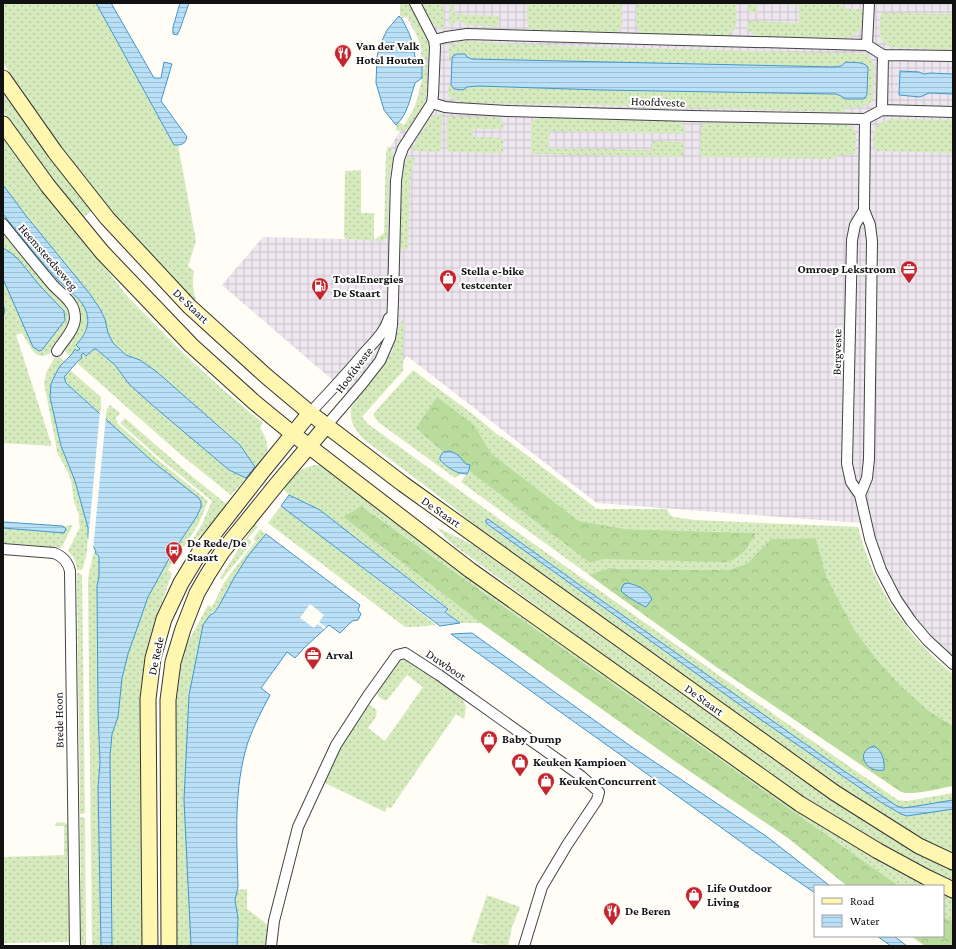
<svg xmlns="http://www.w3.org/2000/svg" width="956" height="949" viewBox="0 0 956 949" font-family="'Crimson Pro',serif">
<defs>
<pattern id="industrial-grid" width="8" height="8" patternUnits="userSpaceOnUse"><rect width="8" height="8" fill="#eee6ef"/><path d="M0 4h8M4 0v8" fill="none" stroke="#cbc4cc"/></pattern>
<pattern id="grass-dots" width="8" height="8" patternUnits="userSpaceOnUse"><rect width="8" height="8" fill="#d5ebbd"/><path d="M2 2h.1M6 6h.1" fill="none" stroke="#b6c8a1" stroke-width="1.8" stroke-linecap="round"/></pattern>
<pattern id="forest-crowns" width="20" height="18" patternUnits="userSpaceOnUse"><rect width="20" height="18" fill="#b9dc9c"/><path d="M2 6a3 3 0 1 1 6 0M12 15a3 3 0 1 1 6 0" fill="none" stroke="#9ebc85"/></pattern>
<pattern id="water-rules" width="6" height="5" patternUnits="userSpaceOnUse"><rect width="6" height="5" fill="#b9e0f7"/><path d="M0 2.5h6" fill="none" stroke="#9ebfd3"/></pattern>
</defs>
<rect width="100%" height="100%" fill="#fffdf5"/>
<!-- industrial -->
<path fill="url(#industrial-grid)" d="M399,3H953V670L947,666L911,628L879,578L860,523L597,503L407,356L365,408L222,285L263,237L386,240L388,150L414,110L424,73L419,40Z"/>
<!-- grass -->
<path fill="url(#grass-dots)" d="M3,3H96L174,145H178L196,241L188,266L194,271C192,282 193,290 196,300L194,302L108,208L67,156L13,79L3,62Z
M400,3H409L430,42V46L427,58V82L426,99L424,103L410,127L405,130L396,131V125L399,122L404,125C408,119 412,113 415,106C424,87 425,58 418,38C415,30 412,23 408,16L402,18L400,15Z
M421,3H444V29C431,29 426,12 421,3Z
M450,3H454V14L498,16C500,23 499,28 491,28V26L464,25L463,22L455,21L454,25H449Z
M527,3H622V25L620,30L613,34L535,33L529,28L527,22Z
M637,3H736C736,19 740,26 727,38L642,35C634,28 636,13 637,3Z
M748,3H838C847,10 852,9 863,9C863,23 863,34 847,38L755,36V34L751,33L747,28L748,22L750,21L799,23V5L757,4L756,14L750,13L748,12Z
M881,13L953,14V50L890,47C875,40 880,27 881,13Z
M461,41L559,46L865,54L870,57L874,65L873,99C867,109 856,108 845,108V112L599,105L464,103L459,102L448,96V85H451L454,89L463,90L467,87L478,86L601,90L836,94C839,95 843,98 846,99C851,100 862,100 867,96L841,66L835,67L472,59L467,57L453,55L452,59H449V47L456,43Z
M3,87L93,210L83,218L41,166L3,111Z
M442,114L441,148L438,152L417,151L411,150L428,121L435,115Z
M538,116L678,119V121L684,124L685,132L683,134L550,131L548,148L652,150V141L684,142L683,155L681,157L534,154V153H531V123L533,120L538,118Z
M447,117H496C502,118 503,122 503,128L502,129H473V137L500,138L503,140V152L499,153L449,152L447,149Z
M889,119L953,120V153L876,151C872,144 872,129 880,123C883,122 887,121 889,119Z
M711,123L846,125L851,126L856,132L855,154L839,155L833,159L701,157L700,154L701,126L704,124Z
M3,134L126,295L184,354L220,387L263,423L260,428C267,437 271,452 263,461C261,464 257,465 255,467L240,445L157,372L140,360L126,355L113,343L108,333L105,319L100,309L90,294L27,217L3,185Z
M388,146L391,150L394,156L390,171L388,234L386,239L383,241L345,239L344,235L345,171L361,170V213H374V240L384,233L386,153Z
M407,157L415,158L411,174L410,185L408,249H402L400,246L402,174Z
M3,213C16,230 30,247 44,263C48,269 53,275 58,280C66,288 83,300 86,311C91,325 85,335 76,344L80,349L77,352L75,349L70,356L69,354L68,355L64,349L79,317L3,218Z
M3,229L62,300L68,310L70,319L66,331L49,354L43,356L37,355L32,350L22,333L16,335L52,446L3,443Z
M404,318L403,371L362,417L368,424L513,529L782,720L898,800L907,801L953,793V854L927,842L836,785L643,648L477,527L448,503L362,438C353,426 350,422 351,407L392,353C396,341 397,328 404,318Z
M94,349H96L115,365L129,384L151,404L229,470L246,478L231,495L180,454L78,364V363L77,362L82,358L80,355L83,353L87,356Z
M55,357H60L64,361L60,366L50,396L61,446L75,481L88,528L87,552L83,568L81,570H77C76,562 74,556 68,551L80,527L79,524V515L74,501L71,480L66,469L57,452L56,445L44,383L47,371Z
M70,370L101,397V414L66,383L64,377Z
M413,370L474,415L498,435L507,440L597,509H667L670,515L674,517L695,520L858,527C873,586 906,636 953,674V726L929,711L901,686L877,660L854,629L827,578L816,538L771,539L757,553L748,563L729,570L625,569L609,568L589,575L461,482L469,470L590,563L604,559H735L745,551L753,538L727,532L626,529L579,521L492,454L474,425L442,451L443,452L440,457V460C446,466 454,471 462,474L455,478L378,422L374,416V413L381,405Z
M110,405L120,413L115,419L118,422L117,423L156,458L208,501L199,523L184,547L183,546L168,570L172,573L160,608L154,630L144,946H112L110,756L112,734L118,717L122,678L128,654L148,597L171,555L197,516L201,507V502L199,498L152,461L105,418L107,409Z
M125,418L188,473L225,503L229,504L218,517L187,549L202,524L212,501L157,456L120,423Z
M314,465H323L930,886H899L361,506L343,517L481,623H460L446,612L448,608L362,543L320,510L289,495L283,489C292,478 298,469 314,465Z
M281,506L303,522L436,625L414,627H405L268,523Z
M255,524L258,527L248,538L252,542L222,580L220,578L249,533Z
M73,525L61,548L3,543V528L64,533L65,528L64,526Z
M436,527L473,545L670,686L832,798L908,846L953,870V883L898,856L777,779L632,676L451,543Z
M260,529L266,534C255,548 244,562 235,577C228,589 222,608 209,615L191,946H177L175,701L177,682L186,646L208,605L212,607L225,581L256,541L253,539Z
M93,553L96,554C102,561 99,578 97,586L98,712L100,763L98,788L101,946H92L88,583C88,573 92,563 93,553Z
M77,573H79L82,575L85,813L82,814H80Z
M403,659H406L462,696L466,707L465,715L464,719L456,714L391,808L387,807L385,812L323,782L341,747L366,706L369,705C384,711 374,719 368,728L385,741L423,687L407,675L387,700C383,701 378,697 377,693L379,689L397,663L400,660Z
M80,817L85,818L86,946H81Z
M57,822L65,823L69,826V855H67L70,942L3,943V857L64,855V826H55V824Z
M247,889V909L268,925L266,946H237L238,918L235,900L237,890Z
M943,893L953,898V921L943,917Z
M487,895L520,907L512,927L508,946H493L471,942Z"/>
<!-- forest -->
<path fill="url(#forest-crowns)" d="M437,397L474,425L492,454L579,521L626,529L756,533L745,551L735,559L725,562L604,559L590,563L472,473L469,470L470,465L466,464L450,451H442L416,428Z
M361,506L899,886H847L788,838L676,762L481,623L343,517Z
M816,538L827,578L854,629L877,660L901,686L929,711L953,726V786C941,788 912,796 901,792L715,666L589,575L609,568L625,569L729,570L748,563L757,553L771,539Z
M943,917L953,921V946H925L911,936H943Z"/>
<!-- water -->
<path fill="url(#water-rules)" stroke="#3f96cf" d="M96,3H111L154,78H161L164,62L172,64L161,101L187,137C185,145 181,145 174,145Z
M180,3H189L180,29L177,35L173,34V27Z
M399,16L402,19L409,33L413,44L415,57L422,64V78L415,83C410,98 408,114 396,125L384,110L376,83L377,57L380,45L387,30Z
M457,54H465L467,57L472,59L835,67L841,66L846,62C853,63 863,61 868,67L867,94L865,98L863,99H845L841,96L836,94L601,90L478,86L467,87L463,90L454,89L451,85L452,59L453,56Z
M900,71L919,72L924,74L930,73L953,74V94L929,93L920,97L899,95Z
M3,185L27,217L90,294L100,309L105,319L108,333L113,343L126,355L140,360L157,372L240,445L255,467L246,478L229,470L151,404L129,384L115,365L96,349H94L86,356L83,353L81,355L82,358L77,362L64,377L66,383L152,461L199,498L201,502V507L197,516L171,555L148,597L128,654L122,678L118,717L112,734L110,756L112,946H101L98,788L100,763L98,712L97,586L99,576V558L98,555L95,553L96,551L88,538V528L75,481L61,446L50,397L51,384L55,375L60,366L72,354L75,349L77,351L80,349L76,345C85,335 91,325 86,311C83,300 66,288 58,280C43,265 29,246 16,230C13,226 4,217 3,213C2,208 3,191 3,185Z
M3,248L11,253L18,259L41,287L64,311L65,320L42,350L39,351L33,347L3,279Z
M450,451L458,455L466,464L470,465L469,470L467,474C456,474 447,467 440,460V457L443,452Z
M289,495L320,510L362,543L448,609L445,612L460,623L440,626L281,506Z
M488,519L581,586L838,767L897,806L903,808L911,807L953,800V809L907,816L901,814L879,801L757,717L490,526L486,523V520Z
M3,522L63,526L66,529L64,533L3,528Z
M266,534L360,605L358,610L361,614L358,620L352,621L340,633L329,625L304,648L295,658L287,652L261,688L270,695C262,710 254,725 248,742C233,789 237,839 238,887L235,900L238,918L237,946H191L184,800L189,695L203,625L210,615L214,613L219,606L234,578L248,556Z
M628,583C639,586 646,589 652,599L646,607C639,604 626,596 621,591L622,587L624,584Z
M472,633L629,745L766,836L830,886H815V893L755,852L625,758L451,634Z
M874,746C882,750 885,761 884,770C867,774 853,752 874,746Z
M877,936H894L907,946H891Z"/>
<!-- pier -->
<path fill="#fffdf5" d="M100,411L106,416L93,550L88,542Z
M310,604L324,615L319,622L326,627L324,629L317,624L314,628L300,618Z"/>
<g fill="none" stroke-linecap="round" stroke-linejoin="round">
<!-- stream -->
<path stroke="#3f96cf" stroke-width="3.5" d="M3,308V313"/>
<!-- minor casing -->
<g stroke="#444" stroke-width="12">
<path id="minor" d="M415,3L434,40
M867,45L869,3
M432,103L445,107L456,108L507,111L691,116L865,119L882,110L953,112
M882,110L883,55
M864,210L855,225L852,240L847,464L851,482L860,495L870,539L881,570L896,599L911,621L927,640L953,664
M3,224C19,244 35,264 52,284C58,291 66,296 71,304C74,308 75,314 75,319C74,331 63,341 57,351
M310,413C328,393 347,374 364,353C374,342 385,332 389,318
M326,426L362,384L380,361L390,338L392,325L393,300L396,181L399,159L403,148L432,103L433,95L435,47L434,40L446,37L467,34L867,45L883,55L953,56
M860,495L867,478L869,459L872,241L870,225L864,210L865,119
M3,549L54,553C62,556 68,562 70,571L75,946
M271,946L274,921L298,827L336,745L367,697L397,655L405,653L439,675L581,776L599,792L597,800L567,845L542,887L524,946"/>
</g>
<!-- secondary casing -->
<g stroke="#333" stroke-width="17">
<path id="secondary" d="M3,78L55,152L107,218L189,306L266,376L310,413L403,484L835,793L919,846L953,862
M3,124L48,186L102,252L191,345L254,402L293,434L470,570L800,804L878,851L926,877L953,890
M150,946L148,699L153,658L164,619L181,583L201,550L262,472L310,413
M169,946L168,700L173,662L183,629L197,593L208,574L222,552L277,484L326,426"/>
</g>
<!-- minor -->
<use href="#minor" stroke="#fff" stroke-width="10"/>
<!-- secondary -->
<use href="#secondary" stroke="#fff6b0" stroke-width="15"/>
</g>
<!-- icons -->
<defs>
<g id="restaurant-pin" transform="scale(0.9)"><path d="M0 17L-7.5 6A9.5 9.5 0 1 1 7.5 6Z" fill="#c4262e" stroke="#fff"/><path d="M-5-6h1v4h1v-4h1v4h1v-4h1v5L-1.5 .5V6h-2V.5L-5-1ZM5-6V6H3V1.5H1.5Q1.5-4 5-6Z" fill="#fff"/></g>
<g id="office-pin" transform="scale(0.9)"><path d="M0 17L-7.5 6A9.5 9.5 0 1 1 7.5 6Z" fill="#c4262e" stroke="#fff"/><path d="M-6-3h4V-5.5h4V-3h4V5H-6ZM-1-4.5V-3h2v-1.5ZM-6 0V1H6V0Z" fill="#fff"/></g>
<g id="shop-pin" transform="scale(0.9)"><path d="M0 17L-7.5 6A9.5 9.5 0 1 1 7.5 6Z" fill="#c4262e" stroke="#fff"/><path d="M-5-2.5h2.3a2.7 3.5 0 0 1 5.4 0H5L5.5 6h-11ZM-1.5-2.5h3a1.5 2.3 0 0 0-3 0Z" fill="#fff"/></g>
<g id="fuel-pin" transform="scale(0.9)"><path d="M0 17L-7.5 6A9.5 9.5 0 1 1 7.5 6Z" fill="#c4262e" stroke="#fff"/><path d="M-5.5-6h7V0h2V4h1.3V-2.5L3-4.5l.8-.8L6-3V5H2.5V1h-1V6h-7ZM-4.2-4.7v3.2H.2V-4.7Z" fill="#fff"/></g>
<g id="bus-pin" transform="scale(0.9)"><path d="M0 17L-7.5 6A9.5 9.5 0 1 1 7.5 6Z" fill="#c4262e" stroke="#fff"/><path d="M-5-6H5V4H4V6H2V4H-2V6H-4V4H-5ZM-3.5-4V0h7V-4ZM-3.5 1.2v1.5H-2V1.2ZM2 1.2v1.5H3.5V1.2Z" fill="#fff"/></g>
</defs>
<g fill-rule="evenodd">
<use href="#restaurant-pin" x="343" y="53"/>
<use href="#office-pin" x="909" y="269"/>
<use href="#shop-pin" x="448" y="278"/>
<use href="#fuel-pin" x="320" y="286"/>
<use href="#bus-pin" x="174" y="550"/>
<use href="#office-pin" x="313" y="655"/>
<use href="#shop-pin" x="489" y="739"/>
<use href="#shop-pin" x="520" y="762"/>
<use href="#shop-pin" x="546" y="781"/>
<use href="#shop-pin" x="694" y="895"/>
<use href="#restaurant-pin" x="612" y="911"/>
</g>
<g text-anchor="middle" stroke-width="4" stroke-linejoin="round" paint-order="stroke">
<!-- poi labels -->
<g font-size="12" font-weight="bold" fill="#111" stroke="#fff" text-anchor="start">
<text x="356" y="50">Van der Valk<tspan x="356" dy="14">Hotel Houten</tspan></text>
<text x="896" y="273" text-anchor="end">Omroep Lekstroom</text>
<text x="461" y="275">Stella e-bike<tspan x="461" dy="14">testcenter</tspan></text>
<text x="333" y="283">TotalEnergies<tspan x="333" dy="14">De Staart</tspan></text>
<text x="187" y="547">De Rede/De<tspan x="187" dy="14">Staart</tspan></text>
<text x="326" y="659">Arval</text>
<text x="502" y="743">Baby Dump</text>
<text x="533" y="766">Keuken Kampioen</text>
<text x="559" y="785">KeukenConcurrent</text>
<text x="707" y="892">Life Outdoor<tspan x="707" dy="14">Living</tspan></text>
<text x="625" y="915">De Beren</text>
</g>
<!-- street labels -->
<g font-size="12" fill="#111" stroke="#fff">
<text transform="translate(658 102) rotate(2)" y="4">Hoofdveste</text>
<text transform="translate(48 257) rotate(49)" y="4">Heemsteedseweg</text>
<text transform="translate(191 306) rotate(44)" y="4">De Staart</text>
<text transform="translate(837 352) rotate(-89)" y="4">Bergveste</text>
<text transform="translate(354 370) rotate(-53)" y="4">Hoofdveste</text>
<text transform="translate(441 512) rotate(35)" y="4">De Staart</text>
<text transform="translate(156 656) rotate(-78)" y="4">De Rede</text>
<text transform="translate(446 665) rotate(34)" y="4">Duwboot</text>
<text transform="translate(704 700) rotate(36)" y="4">De Staart</text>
<text transform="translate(59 720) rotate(-91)" y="4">Brede Hoon</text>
</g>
</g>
<!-- border -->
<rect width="956" height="949" fill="none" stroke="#111111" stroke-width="8"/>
<!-- legend -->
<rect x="814" y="885" width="130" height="52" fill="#ffffff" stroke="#a0a0a0"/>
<rect x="822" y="898" width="20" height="6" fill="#fff6b0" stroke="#a0a0a0"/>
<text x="850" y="905" font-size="12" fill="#111111">Road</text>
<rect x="822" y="915" width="20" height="12" fill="url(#water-rules)" stroke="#a0a0a0"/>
<text x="850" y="925" font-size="12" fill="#111111">Water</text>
</svg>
